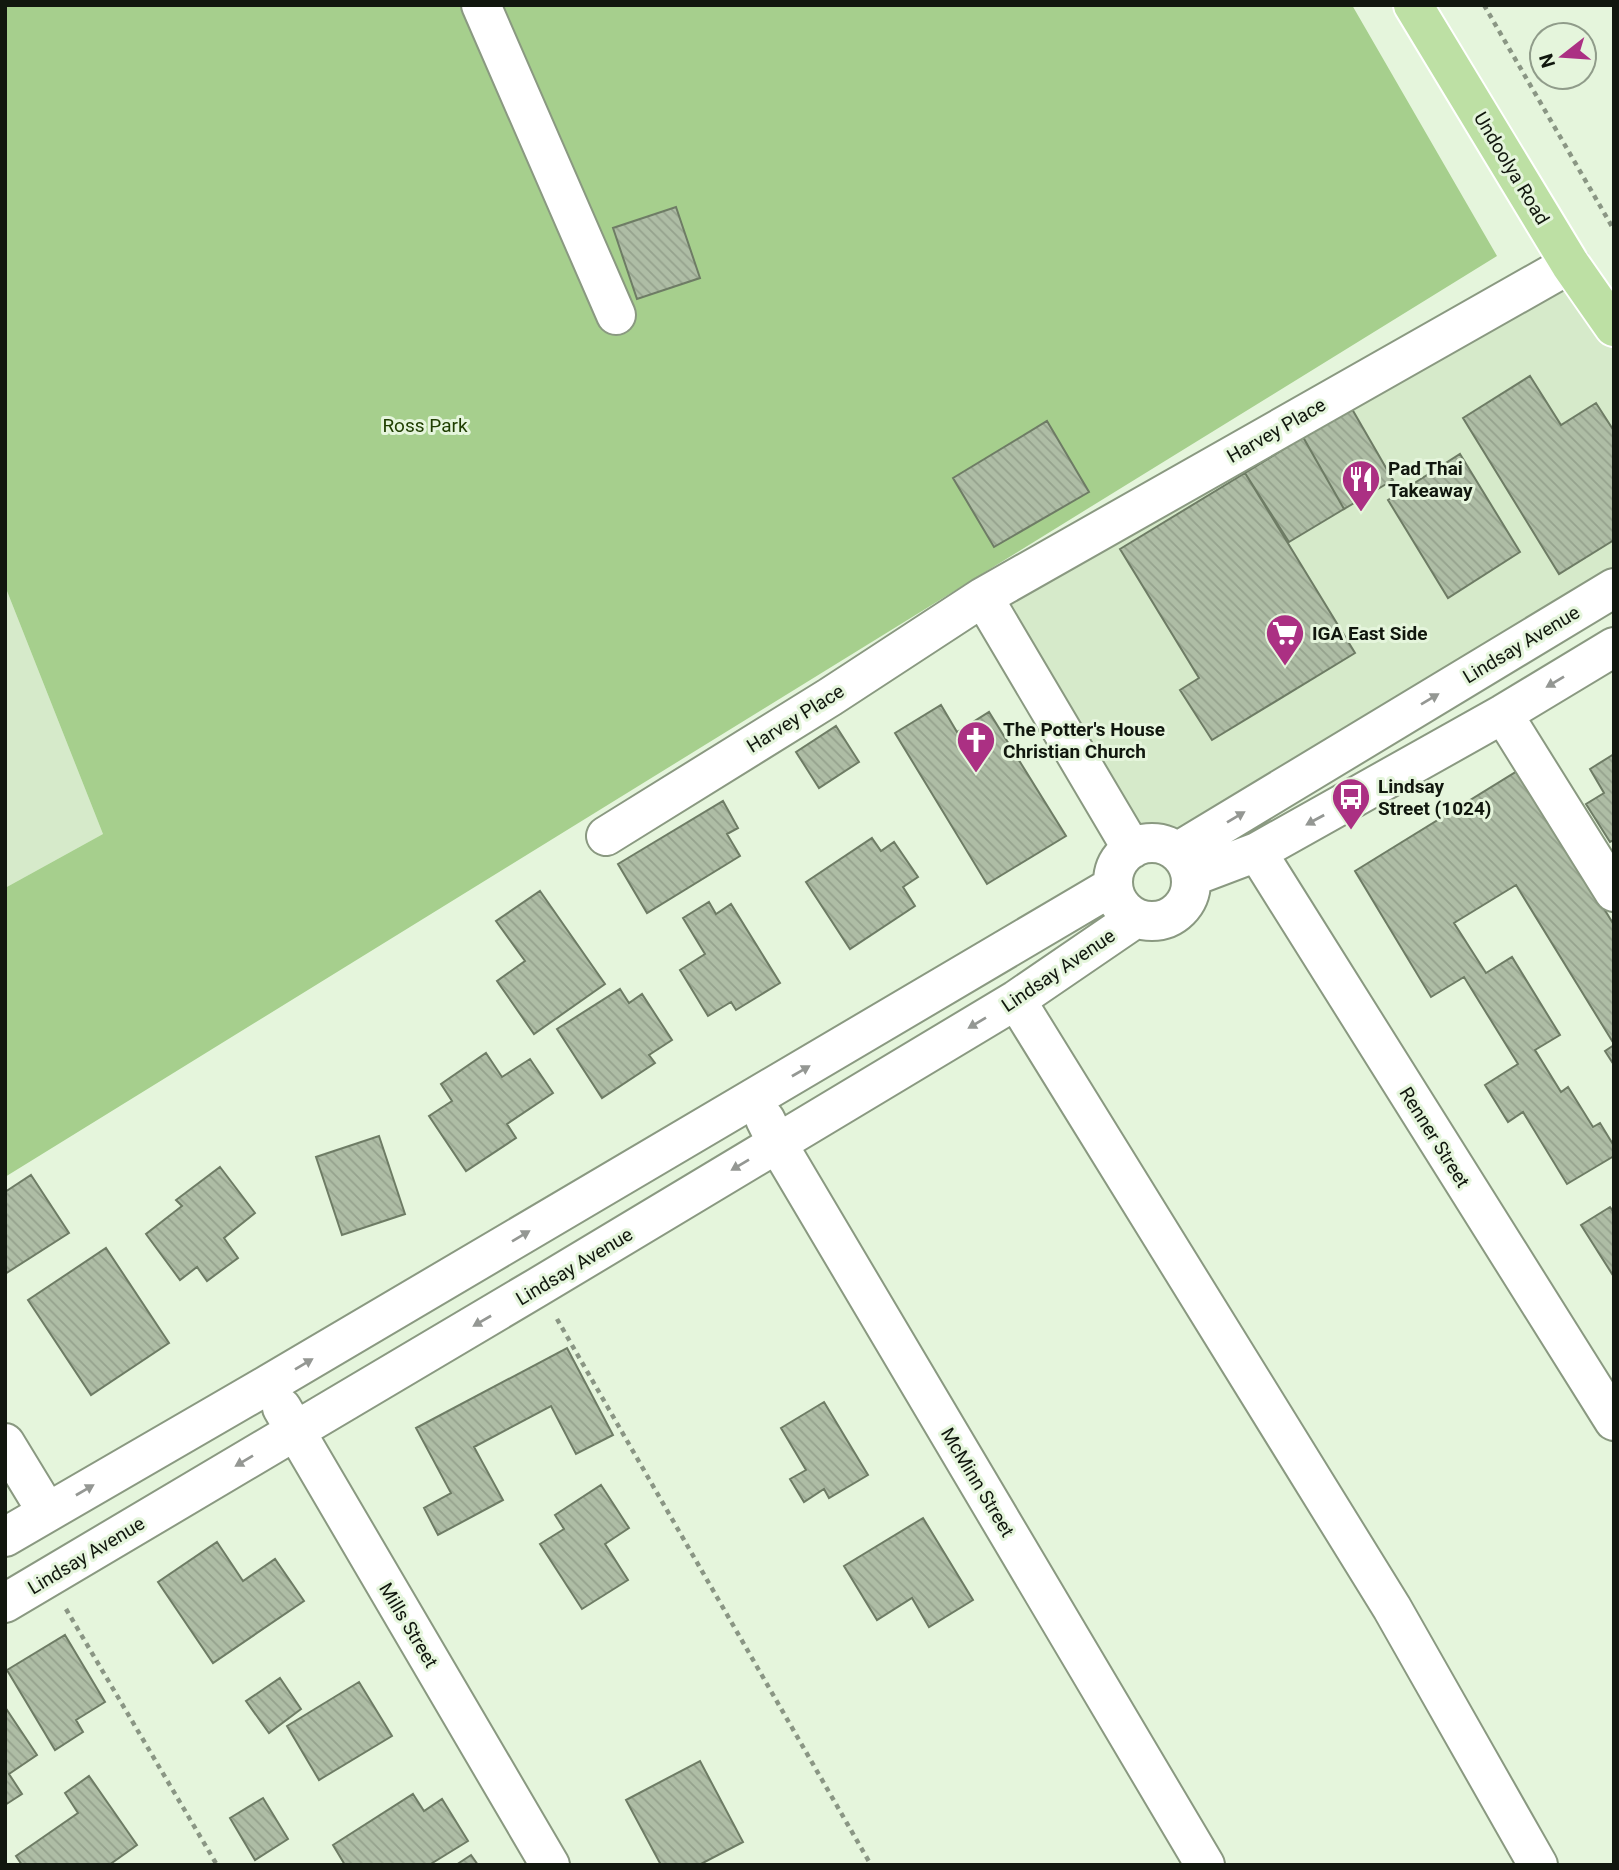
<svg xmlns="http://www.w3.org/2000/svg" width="1619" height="1870" viewBox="0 0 1619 1870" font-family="Roboto,sans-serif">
<defs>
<pattern id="building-back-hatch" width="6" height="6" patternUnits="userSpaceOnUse" patternTransform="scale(1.75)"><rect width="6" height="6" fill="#aebda5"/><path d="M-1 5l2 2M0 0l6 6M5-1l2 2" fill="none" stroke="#95a28d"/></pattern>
</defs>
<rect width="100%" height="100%" fill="#e5f5dc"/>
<!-- built -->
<path fill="#d6eaca" d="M1570,264L1614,337V588L1168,847L1148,843L983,597Z
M5,586L103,834L5,888Z"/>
<!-- green -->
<path fill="#a6cf8d" d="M5,5H1352L1497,256L5,1177V888L103,834L5,586Z"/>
<!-- building -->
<path fill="url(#building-back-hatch)" stroke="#6e7c65" stroke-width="2" d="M676,207L700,278L637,299L613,228Z
M1530,376L1561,425L1596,403L1614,431V540L1559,574L1463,418Z
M1352,409L1393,480L1344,509L1303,437Z
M1047,421L1089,492L994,547L953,478Z
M1303,437L1344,509L1289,542L1245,473Z
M1460,454L1520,552L1448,598L1388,500Z
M1245,473L1355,653L1212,740L1180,690L1199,678L1120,549Z
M941,705L957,732L989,712L1066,836L987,884L895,733Z
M836,726L859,762L819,788L796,752Z
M1614,754V840L1610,842L1586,804L1604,793L1590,769Z
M1519,770L1614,925V1044L1516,885L1454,923L1486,973L1512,957L1560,1035L1535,1050L1561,1092L1568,1087L1593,1127L1600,1123L1614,1146V1156L1567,1184L1523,1112L1508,1122L1485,1085L1518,1064L1464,977L1431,997L1355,871Z
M723,801L738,828L727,834L740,856L647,913L618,864Z
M872,838L881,851L894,842L918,877L903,887L915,906L850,949L806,882Z
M540,891L605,984L534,1034L497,981L525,961L496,921Z
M709,902L716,914L731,904L780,983L736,1010L731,1002L708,1016L680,970L705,954L683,918Z
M620,989L629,1003L642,994L672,1040L649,1055L655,1063L602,1098L557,1029Z
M1614,1045V1065L1605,1051Z
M486,1053L502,1077L530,1059L553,1093L507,1124L516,1138L466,1171L429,1116L452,1101L441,1084Z
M379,1136L405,1214L342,1235L316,1157Z
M220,1167L255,1213L224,1238L238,1258L207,1281L197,1267L180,1280L146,1234L182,1206L176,1200Z
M31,1175L69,1233L5,1274V1192Z
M1610,1207L1614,1213V1277L1581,1225Z
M106,1248L169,1343L91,1395L28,1300Z
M567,1348L613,1435L576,1454L551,1406L474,1447L503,1500L438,1535L424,1508L451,1493L416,1428Z
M824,1402L868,1475L829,1498L824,1489L804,1502L790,1479L806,1470L781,1428Z
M601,1485L629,1528L605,1544L628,1580L582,1609L540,1544L564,1529L555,1515Z
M923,1518L973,1600L929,1627L912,1598L877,1620L844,1566Z
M217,1542L243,1581L275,1559L304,1601L213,1663L158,1582Z
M65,1635L105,1702L76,1720L83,1732L55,1750L7,1670Z
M280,1678L301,1709L269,1733L246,1701Z
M359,1682L392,1736L319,1780L287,1726Z
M5,1707L37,1755L9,1774L22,1794L5,1805Z
M700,1761L743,1842L699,1865H661L626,1800Z
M89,1776L137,1845L109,1865H22L16,1856L78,1813L65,1793Z
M413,1794L424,1811L442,1799L468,1841L429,1865H345L333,1845Z
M263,1798L288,1839L255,1860L230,1818Z
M471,1855L478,1865H456Z"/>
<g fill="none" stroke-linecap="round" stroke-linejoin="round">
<!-- minor casing -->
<g stroke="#8a9981" stroke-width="42">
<path id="minor" d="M481,5L616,315
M983,597L1132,849
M1503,714L1614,892
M606,836L830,697L983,597L1570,264
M1113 882a39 39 0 1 1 78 0a39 39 0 1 1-78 0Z
M1177,852L1614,588
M1257,852L1614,1421
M1191,877L1257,852L1503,714L1614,647
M1016,1000L1392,1608L1538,1865
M765,1119L777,1143L1205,1865
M282,1408L550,1865
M5,1443L47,1512
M5,1537L269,1384L1113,886
M5,1603L538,1287L1016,1000L1136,918"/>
</g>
<!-- major casing -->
<g stroke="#fff" stroke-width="42">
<path id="major" d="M1413,5L1570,264L1614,327"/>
</g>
<!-- path -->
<path stroke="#8a9684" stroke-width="4.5" stroke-dasharray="5 5" stroke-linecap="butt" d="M1484,5L1614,230
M557,1319L871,1865
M66,1609L217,1865"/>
<!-- minor -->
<use href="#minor" stroke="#fff" stroke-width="38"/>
<!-- major -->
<use href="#major" stroke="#bde0a4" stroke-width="38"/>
</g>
<!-- one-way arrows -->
<defs><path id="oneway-solid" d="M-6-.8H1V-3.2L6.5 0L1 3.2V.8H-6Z" transform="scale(1.75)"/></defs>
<g fill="#949793">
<use href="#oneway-solid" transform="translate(1555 682) rotate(149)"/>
<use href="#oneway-solid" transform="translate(1430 699) rotate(-31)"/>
<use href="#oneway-solid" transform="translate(1236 817) rotate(-31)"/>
<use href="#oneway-solid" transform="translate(1315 820) rotate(151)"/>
<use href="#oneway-solid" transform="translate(977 1023) rotate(149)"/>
<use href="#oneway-solid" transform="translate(801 1071) rotate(-30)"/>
<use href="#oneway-solid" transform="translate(740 1165) rotate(149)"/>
<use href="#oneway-solid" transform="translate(521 1236) rotate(-31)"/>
<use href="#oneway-solid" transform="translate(482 1321) rotate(150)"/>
<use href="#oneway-solid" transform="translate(304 1364) rotate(-31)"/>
<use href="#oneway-solid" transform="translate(244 1461) rotate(149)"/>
<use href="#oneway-solid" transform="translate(85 1490) rotate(-30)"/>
</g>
<!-- icons -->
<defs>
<g id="restaurant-pin" transform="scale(2.0125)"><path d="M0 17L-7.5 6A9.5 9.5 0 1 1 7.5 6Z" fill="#ab3083" stroke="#e5f5dc"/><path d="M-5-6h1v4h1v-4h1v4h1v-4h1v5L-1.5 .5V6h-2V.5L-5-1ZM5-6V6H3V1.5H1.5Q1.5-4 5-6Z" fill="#fff"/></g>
<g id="supermarket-pin" transform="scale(2.0125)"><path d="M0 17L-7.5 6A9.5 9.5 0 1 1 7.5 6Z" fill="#ab3083" stroke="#e5f5dc"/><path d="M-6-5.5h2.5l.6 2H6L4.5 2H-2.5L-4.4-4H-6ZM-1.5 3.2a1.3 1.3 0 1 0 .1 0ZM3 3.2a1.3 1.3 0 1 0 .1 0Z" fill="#fff"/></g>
<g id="church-pin" transform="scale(2.0125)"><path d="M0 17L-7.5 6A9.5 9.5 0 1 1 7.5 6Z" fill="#ab3083" stroke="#e5f5dc"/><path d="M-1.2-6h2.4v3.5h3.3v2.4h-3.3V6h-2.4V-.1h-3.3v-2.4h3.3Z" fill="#fff"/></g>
<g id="bus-pin" transform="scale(2.0125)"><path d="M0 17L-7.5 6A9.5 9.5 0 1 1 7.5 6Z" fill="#ab3083" stroke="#e5f5dc"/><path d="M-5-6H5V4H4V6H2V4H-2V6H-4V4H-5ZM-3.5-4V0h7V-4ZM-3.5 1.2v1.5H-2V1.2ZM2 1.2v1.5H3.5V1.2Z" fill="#fff"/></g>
</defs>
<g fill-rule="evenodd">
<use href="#restaurant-pin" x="1361" y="479"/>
<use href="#supermarket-pin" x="1285" y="633"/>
<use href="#church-pin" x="976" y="740"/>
<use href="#bus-pin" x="1351" y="797"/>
</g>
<g text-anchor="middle" stroke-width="6" stroke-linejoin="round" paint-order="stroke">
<!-- street labels -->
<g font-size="19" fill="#11170e" stroke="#e5f5dc">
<text transform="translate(1512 168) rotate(59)" y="7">Undoolya Road</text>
<text transform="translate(1276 430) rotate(-30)" y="7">Harvey Place</text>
<text transform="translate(1521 644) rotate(-31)" y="7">Lindsay Avenue</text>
<text transform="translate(795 718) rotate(-32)" y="7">Harvey Place</text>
<text transform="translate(1058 970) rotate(-34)" y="7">Lindsay Avenue</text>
<text transform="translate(1435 1137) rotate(58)" y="7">Renner Street</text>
<text transform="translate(574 1266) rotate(-31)" y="7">Lindsay Avenue</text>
<text transform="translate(978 1482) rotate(59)" y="7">McMinn Street</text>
<text transform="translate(86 1555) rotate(-31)" y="7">Lindsay Avenue</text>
<text transform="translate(409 1625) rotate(59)" y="7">Mills Street</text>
</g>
<!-- park labels -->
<g font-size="19" fill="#203f02" stroke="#e5f5dc">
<text x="425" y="432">Ross Park</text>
</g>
<!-- poi labels -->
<g font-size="19" font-weight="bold" fill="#11170e" stroke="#e5f5dc" text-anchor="start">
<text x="1388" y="475">Pad Thai<tspan x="1388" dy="22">Takeaway</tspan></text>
<text x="1312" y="640">IGA East Side</text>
<text x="1003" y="736">The Potter's House<tspan x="1003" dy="22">Christian Church</tspan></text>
<text x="1378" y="793">Lindsay<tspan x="1378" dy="22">Street (1024)</tspan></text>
</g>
</g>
<!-- border -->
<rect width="1619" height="1870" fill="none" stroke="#11170e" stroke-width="14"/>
<!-- north arrow -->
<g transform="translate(1563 56) rotate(253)"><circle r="33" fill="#e5f5dc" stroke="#909c8a" stroke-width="2"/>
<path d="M0-5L12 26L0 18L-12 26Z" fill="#ab3083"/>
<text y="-10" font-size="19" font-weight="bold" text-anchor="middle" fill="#11170e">N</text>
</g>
</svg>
